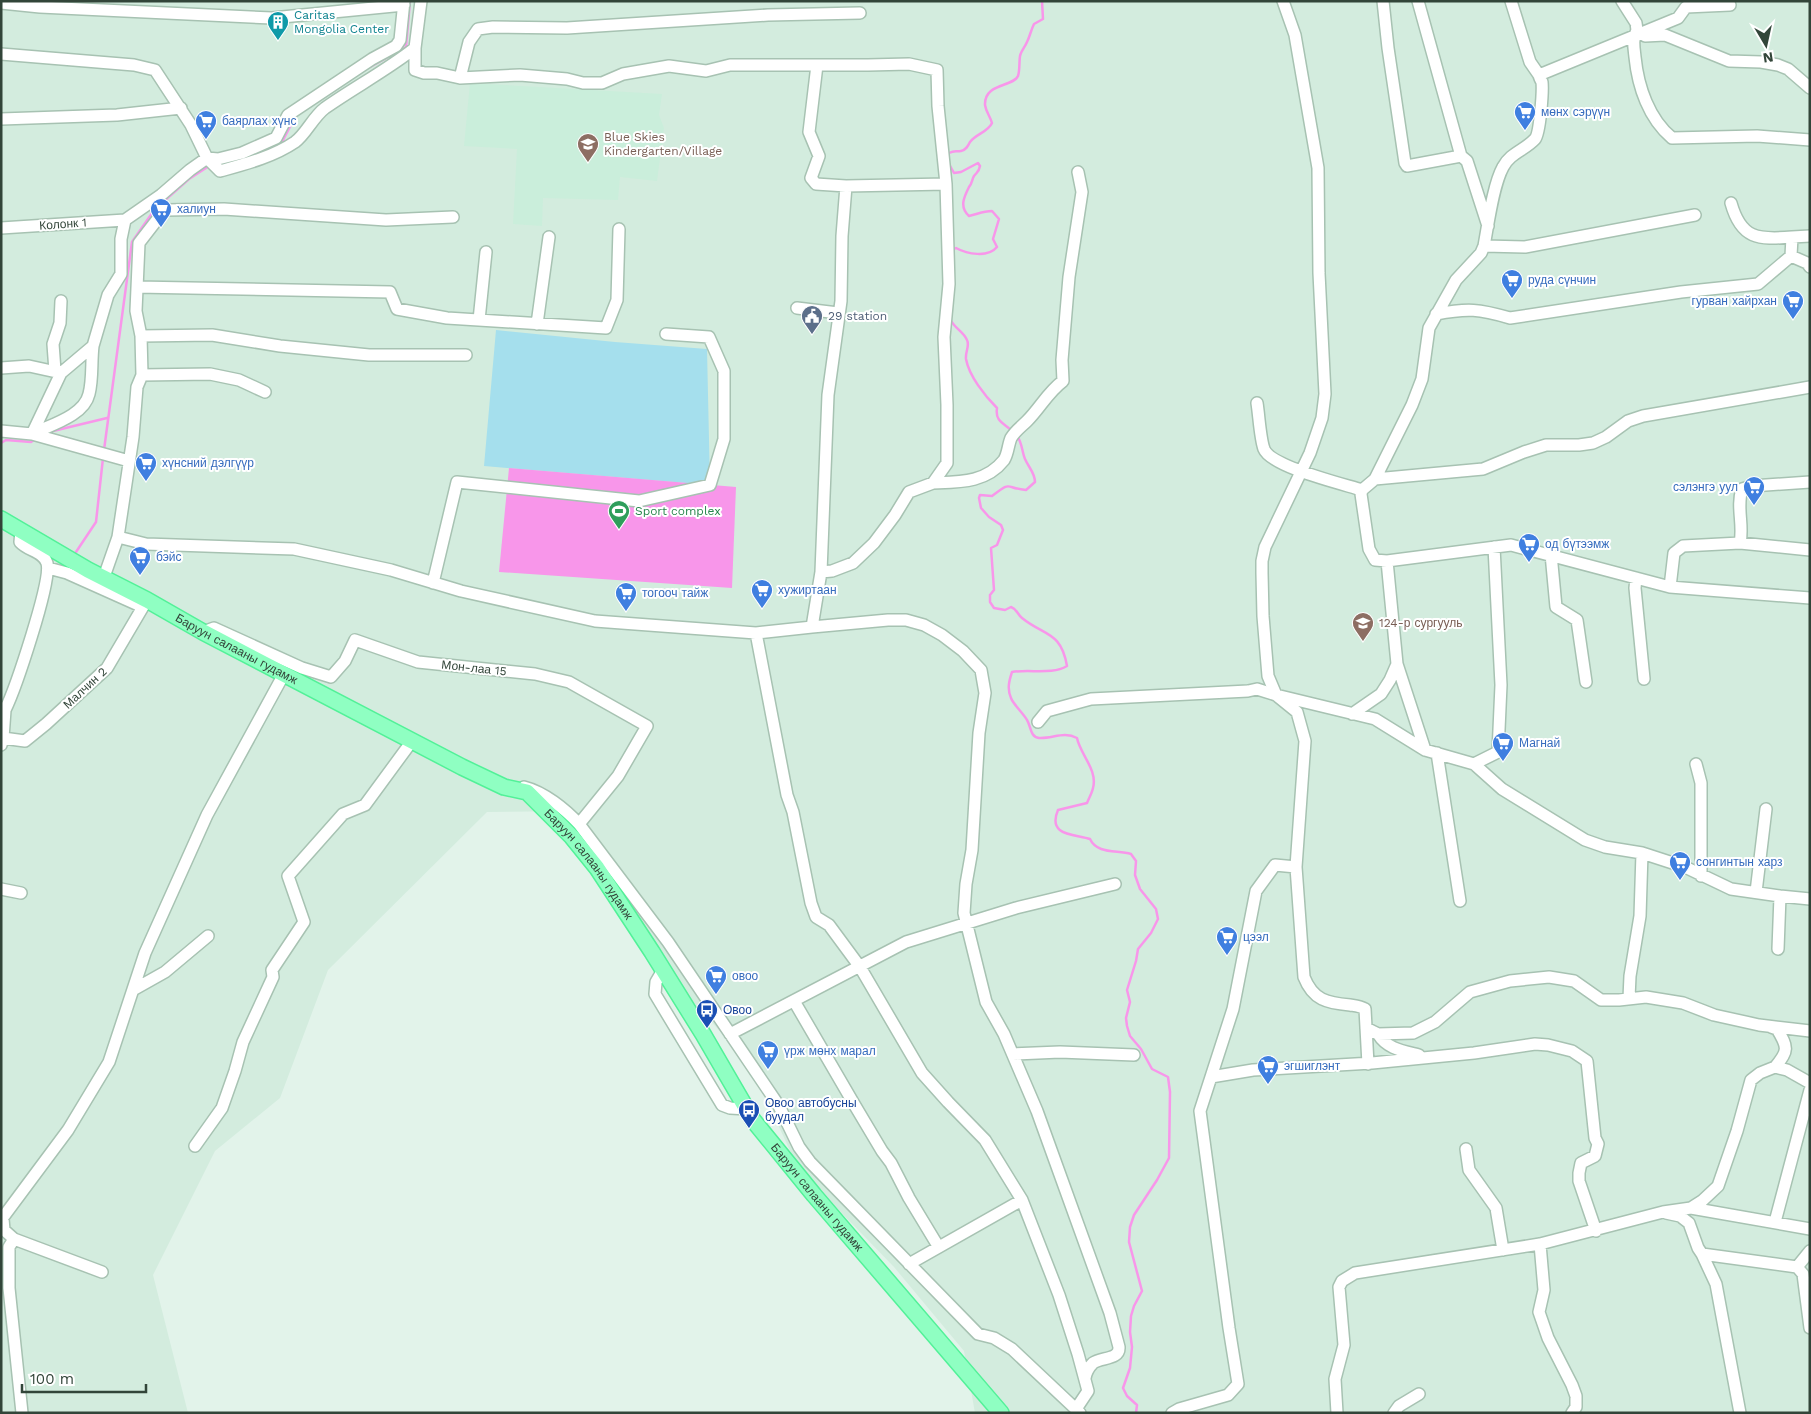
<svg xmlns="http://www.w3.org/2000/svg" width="1811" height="1414" viewBox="0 0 1811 1414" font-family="'Work Sans',sans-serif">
<rect width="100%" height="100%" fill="#e2f3ea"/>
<!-- residential -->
<path fill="#d3ecde" d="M1,1H1810V1413H975L964,1351L894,1267L798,1168L750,1064L662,968L574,811L487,812L328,970L280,1098L215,1151L153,1275L188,1413H1Z"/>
<!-- education -->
<path fill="#caeedb" d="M470,83L662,94L659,115L664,128L657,181L620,177L618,200L543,198L542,226L513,224L517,149L464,146Z"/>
<!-- green -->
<path fill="#a5dfed" d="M496,330L615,342L707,349L710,485L484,466Z"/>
<!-- water -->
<path fill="#f896ea" d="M509,468L736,487L732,588L499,572Z"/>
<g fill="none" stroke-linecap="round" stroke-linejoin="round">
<!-- stream -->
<path stroke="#f896ea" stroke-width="2.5" d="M370,67L406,47L410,1
M246,157L282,142L295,117
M948,159L949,153C955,150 956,152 961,151C966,150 968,146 970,142C976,134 988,132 992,123C990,116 986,112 985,105C984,83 1013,87 1018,76C1020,70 1019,62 1020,56C1021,51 1025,47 1027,42C1030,36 1031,30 1034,24L1043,19L1042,1
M949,164L954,173L961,172L978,163L980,166C979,172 977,172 974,176C972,179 972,184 969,187C964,197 959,207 969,216C978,214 983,211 992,211L999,219L993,239L997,247C988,258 967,254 956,248L954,249L953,252
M950,319C955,329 963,331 967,340C970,346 965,352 966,359C969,376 985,396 997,408C995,421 1003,423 1011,430
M49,432L107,418
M1017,436C1022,442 1022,452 1025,459C1029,468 1035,473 1035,482L1026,490C1004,488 1013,480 992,496L980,495L979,498L981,508L989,517L1001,525L1003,530L997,545L991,548L994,590L990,595V602L994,608L1005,610L1011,607C1017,609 1017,614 1022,618C1044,636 1061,631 1067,666C1052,675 1030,669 1012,672C1009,681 1007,689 1011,698C1013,704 1023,713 1027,720C1031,726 1030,737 1039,738C1052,739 1064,731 1077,738C1080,754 1098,770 1093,788C1092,793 1089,798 1087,803L1058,810C1047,836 1074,834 1090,839C1097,854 1116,850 1131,854L1136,861L1135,875L1140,889L1156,909L1158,919L1151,933L1138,949L1136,961L1127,990L1130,1002L1126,1018L1127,1026L1130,1036L1141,1049L1152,1069L1168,1077L1170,1092L1169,1158L1157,1180L1134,1215L1130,1227L1129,1242L1142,1291L1134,1306L1131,1316L1130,1332L1132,1347L1130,1368L1123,1388L1127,1396L1137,1405L1136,1413
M1,443L6,440L31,442L34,440
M104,450L132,242L155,209L189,179L209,166
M74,555L96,522L103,458"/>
<!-- minor casing -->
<g stroke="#a7c2b2" stroke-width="14">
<path id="minor" d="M1383,1L1388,48L1405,163L1407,166L1461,156
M1418,1L1461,156L1467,161L1488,226
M1511,1L1530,62L1539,75
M1622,1L1636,23L1637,30C1632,40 1634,47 1635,57C1638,87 1649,119 1672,138L1757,136L1810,140
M1,3L40,7L272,18L404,5
M1730,5L1686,7L1678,18L1539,75C1539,76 1541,81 1542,82C1543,91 1540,133 1535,139C1525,150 1510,153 1503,167C1493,185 1488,225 1484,246L1481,253L1456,280L1429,328L1422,379L1412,405L1375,479L1362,490L1361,494L1369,549L1375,560L1387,561L1511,545L1670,587L1810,598
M1645,36L1665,35L1729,61L1761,62L1778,65L1788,69L1810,88
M415,48L421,1
M1,54L134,65L155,70L191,125L207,158L218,159L242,153L276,138L288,115L372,59L396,46L400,40L404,1
M817,65L809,132L819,156L811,178L816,184L846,186L946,184
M460,78L469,42L478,29L493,27L567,28L768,15L860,13
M1,119L117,115L181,108
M1731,203C1741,239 1758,240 1792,237L1791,256
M1,228L125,220
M1792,237L1810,236
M1484,246L1525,247L1695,215
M137,287L390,292L397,309L447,318L606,328L617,300L619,229
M797,308L838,313
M1436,314C1468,308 1479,309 1510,318L1681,292L1758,284L1791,256L1807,263L1810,267
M479,320L486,252
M537,324L549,237
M141,336L212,335L280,346L369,355H466
M1,368L29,366L61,373
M55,371L53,344L60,323L61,301
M142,375L210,374L239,380L265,392
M1257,403C1259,415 1260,438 1264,449C1271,467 1343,484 1362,490
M1,431L32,434L129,461
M32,434L61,373L93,346L108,295L121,274V239L125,220L161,195L190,170L207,158L220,171C245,164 273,157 295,142C306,134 313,117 325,108C355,87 387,70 415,48V70L424,73H437L460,78L520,75L567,79L583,83H602L623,74L669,66L706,71L730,65H868L909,64L937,70L938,106L946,184L949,284L944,337L947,405V463L933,483L909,492L895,515L874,543L853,563L832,571L821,572
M32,434C50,425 84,416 89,394C93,379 91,361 93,346
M1375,479L1483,469L1524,452L1546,445H1579L1593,443L1606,437L1628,421L1643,416L1810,387
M933,483C959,482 986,483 1004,460C1008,454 1008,445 1011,438C1015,431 1021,427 1027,421C1040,408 1048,392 1063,381L1062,360L1069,277L1082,192L1078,172
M118,537L146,544L294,549L391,570L461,591L595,621L756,633L812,627L821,572L828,395L841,301L842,236L846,186
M1740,543C1744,525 1736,507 1742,489L1752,486L1810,482
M1551,554L1556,607L1577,620L1586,682
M48,568L67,573L143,607
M104,577L118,537L133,437L137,387L142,375L141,336L136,311L139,243L163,212L166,210L224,209L386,220L453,217
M1636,578L1635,588L1644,679
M433,583L457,482L639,501L710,485L724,439V371L709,337L666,334
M1670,587L1674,553L1683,546L1740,543L1810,550
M812,627L888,620H906L924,625L942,635L963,651L981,670L985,693L979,733L972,850L966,884L964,913L986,1002L1004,1034L1037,1111L1110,1313L1119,1347C1120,1360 1101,1357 1093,1363C1089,1367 1086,1372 1085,1378
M203,632L214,628L302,668L331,677L345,661L355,640L418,662L535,674L569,682L647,726L618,776L579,824
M756,633L787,795L793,812L811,903L816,917L829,925L860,967L922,1073L948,1102L985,1140L1022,1200L1059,1295L1078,1354L1088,1391L1076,1409
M1397,664L1425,750
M1,708L5,710L3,738
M5,710C15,690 52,581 47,563C43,551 28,551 20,542L21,531
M1352,714L1381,694L1390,680L1397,664L1387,561
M1038,722L1047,711L1091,699L1248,691L1257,689L1276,695L1375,719L1425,750L1474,764L1502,789L1585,840L1605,847L1642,853L1685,867L1731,889L1780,896L1810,899
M1,745L3,738L25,741L46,724L107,668L147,600
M1437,753L1460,901
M1474,764L1498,752L1501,685L1494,547
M1696,764L1701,783V876
M524,787C544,792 565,809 579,824L668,942L779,1106L799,1147L810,1162L978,1334L994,1338L1012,1349L1080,1413
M1296,867L1304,977C1313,1000 1327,1003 1350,1005C1357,1006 1360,1006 1365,1009L1368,1064
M1,889L21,893
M1756,892L1766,809
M1778,949L1780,896
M663,970L656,982L655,994L722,1105L730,1108L747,1109
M133,990L165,972L208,936
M1629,998L1630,976L1640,916L1642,853
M794,1001L854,1104L882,1151L891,1163L909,1198L938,1246
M1771,1027L1777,1029C1788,1047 1789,1051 1775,1067
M1366,1028L1378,1034L1413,1033L1435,1022L1470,992L1510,981L1549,977L1574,981L1601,1000H1619L1646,997L1683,1003L1714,1015L1759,1025L1810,1031
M730,1034L906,942L1016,908L1115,884
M1378,1034C1387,1049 1403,1051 1419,1055
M1013,1054L1060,1052L1134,1055
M1211,1077L1253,1070L1372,1063L1474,1053L1535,1044L1548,1045L1572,1051L1587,1061L1595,1138L1598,1144L1595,1156L1581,1163L1579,1173V1181L1596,1231
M195,1146L222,1108L235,1071L243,1042L273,977L272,970L304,922L288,876L343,814L365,805L412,741
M1466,1149L1469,1170L1496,1208L1503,1250
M1691,1208L1702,1201L1718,1186L1737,1131L1751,1080L1760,1073L1775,1067L1787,1070L1810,1083
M1666,1213L1680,1216L1689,1223L1698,1248L1702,1254L1716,1284L1740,1413
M3,1219L4,1230L14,1239L102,1272
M1,1220L68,1130L109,1062L145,953L207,815L284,674
M1775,1222L1810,1090
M14,1239L9,1247V1288L22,1413
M1540,1244L1544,1290L1539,1312L1548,1338L1572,1385L1576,1396V1407L1572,1413
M1702,1254L1797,1267L1803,1274L1810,1328
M909,1264L1022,1200
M1797,1267L1810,1251
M1172,1413L1179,1409L1228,1395L1238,1384L1229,1328L1200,1111L1233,1009L1256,891L1275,865L1296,867L1305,741L1297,712L1276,695L1268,676L1263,616L1262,573V561L1265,547L1310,453L1322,418L1325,394L1319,273L1318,168L1295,35L1283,1
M1337,1413L1335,1379L1344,1345L1339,1287L1342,1281L1355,1273L1540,1244L1663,1212L1691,1208L1810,1229
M1394,1413L1399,1406L1419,1394"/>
</g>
<!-- major casing -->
<g stroke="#52f198" stroke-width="18">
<g id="major">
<path id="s1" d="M1,519L88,570L147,600L203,632L462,767L504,787L527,792L572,837L597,868L652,952L703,1034L753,1120L814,1195L1001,1413"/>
</g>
</g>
<!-- minor -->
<use href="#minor" stroke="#fff" stroke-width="11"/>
<!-- major -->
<use href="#major" stroke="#8fffc2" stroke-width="15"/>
</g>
<!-- icons -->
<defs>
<g id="building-pin" transform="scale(1.125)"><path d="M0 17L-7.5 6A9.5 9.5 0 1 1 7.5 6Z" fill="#0f9aa8" stroke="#fff"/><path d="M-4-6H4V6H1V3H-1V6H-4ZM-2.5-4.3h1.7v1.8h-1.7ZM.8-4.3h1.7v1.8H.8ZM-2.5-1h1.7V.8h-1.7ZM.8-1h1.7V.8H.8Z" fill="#fff"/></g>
<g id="supermarket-pin" transform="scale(1.125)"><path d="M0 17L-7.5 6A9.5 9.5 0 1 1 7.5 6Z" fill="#3f7fe0" stroke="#fff"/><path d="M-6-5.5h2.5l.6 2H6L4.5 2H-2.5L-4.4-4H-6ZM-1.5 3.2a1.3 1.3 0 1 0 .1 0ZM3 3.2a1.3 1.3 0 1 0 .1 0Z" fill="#fff"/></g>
<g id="school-pin" transform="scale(1.125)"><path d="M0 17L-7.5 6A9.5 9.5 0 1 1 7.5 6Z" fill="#8d6e63" stroke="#fff"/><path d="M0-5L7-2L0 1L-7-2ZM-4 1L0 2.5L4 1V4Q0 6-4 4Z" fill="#fff"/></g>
<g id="civic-pin" transform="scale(1.125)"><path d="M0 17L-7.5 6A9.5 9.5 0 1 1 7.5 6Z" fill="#5c6f8a" stroke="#fff"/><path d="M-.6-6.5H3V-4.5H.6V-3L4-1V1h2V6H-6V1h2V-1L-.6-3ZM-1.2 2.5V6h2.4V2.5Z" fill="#fff"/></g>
<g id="stadium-pin" transform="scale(1.125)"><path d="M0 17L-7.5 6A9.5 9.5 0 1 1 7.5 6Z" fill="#2e9e5b" stroke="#fff"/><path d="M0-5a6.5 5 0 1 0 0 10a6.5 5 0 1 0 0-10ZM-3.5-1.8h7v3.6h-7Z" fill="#fff"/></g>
<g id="bus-pin" transform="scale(1.125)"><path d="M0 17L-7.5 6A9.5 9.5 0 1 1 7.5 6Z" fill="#1a4fb4" stroke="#fff"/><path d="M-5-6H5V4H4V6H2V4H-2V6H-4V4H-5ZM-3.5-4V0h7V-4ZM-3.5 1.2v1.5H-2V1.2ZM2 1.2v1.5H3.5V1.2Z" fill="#fff"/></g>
</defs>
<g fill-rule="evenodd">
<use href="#building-pin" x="278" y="22"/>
<use href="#supermarket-pin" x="1525" y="112"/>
<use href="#supermarket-pin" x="206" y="121"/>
<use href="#school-pin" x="588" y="144"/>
<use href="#supermarket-pin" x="161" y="209"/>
<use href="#supermarket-pin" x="1512" y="280"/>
<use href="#supermarket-pin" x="1793" y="301"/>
<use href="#civic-pin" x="812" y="316"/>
<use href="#supermarket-pin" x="146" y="463"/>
<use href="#supermarket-pin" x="1754" y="487"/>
<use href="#stadium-pin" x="619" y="511"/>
<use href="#supermarket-pin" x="1529" y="544"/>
<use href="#supermarket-pin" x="140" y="557"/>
<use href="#supermarket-pin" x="762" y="590"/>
<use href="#supermarket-pin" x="626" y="593"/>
<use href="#school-pin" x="1363" y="623"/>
<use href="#supermarket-pin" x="1503" y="743"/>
<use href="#supermarket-pin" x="1680" y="862"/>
<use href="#supermarket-pin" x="1227" y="937"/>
<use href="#supermarket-pin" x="716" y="976"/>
<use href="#bus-pin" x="707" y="1010"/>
<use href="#supermarket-pin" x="768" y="1051"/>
<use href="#supermarket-pin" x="1268" y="1066"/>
<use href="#bus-pin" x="749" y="1110"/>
</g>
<g text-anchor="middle" stroke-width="4" stroke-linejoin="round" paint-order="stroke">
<!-- culture labels -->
<g font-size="12" fill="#0d838f" stroke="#fff" text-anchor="start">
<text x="294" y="19">Caritas<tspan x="294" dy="14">Mongolia Center</tspan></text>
</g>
<!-- shop labels -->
<g font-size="12" fill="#366cbe" stroke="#fff" text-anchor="start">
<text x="1541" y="116">мөнх сэрүүн</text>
<text x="222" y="125">баярлах хүнс</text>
<text x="177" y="213">халиун</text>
<text x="1528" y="284">руда сүнчин</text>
<text x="1777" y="305" text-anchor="end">гурван хайрхан</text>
<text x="162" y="467">хүнсний дэлгүүр</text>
<text x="1738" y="491" text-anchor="end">сэлэнгэ уул</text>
<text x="1545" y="548">од бүтээмж</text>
<text x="156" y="561">бэйс</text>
<text x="778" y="594">хужиртаан</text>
<text x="642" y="597">тогооч тайж</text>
<text x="1519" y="747">Магнай</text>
<text x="1696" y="866">сонгинтын харз</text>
<text x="1243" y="941">цээл</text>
<text x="732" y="980">овоо</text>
<text x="784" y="1055">үрж мөнх марал</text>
<text x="1284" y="1070">эгшиглэнт</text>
</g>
<!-- education labels -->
<g font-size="12" fill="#785e54" stroke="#fff" text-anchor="start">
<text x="604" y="141">Blue Skies<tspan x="604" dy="14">Kindergarten/Village</tspan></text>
<text x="1379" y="627">124-р сургууль</text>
</g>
<!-- street labels -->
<g font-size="12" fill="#324539" stroke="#fff">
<text transform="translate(63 224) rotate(-4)" y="4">Колонк 1</text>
<text dy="4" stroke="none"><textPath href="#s1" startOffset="269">Баруун салааны гудамж</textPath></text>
<text transform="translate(474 668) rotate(6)" y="4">Мон-лаа 15</text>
<text transform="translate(85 688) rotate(-43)" y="4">Малчин 2</text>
<text dy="4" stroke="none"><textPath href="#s1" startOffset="689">Баруун салааны гудамж</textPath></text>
<text dy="4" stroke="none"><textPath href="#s1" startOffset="1094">Баруун салааны гудамж</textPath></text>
</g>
<!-- service labels -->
<g font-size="12" fill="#4e5e75" stroke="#fff" text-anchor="start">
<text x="828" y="320">29 station</text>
</g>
<!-- leisure labels -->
<g font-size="12" fill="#27864d" stroke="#fff" text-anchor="start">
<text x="635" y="515">Sport complex</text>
</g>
<!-- transit labels -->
<g font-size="12" fill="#164399" stroke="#fff" text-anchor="start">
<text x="723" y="1014">Овоо</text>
<text x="765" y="1107">Овоо автобусны<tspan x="765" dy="14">буудал</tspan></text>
</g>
</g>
<!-- border -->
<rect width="1811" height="1414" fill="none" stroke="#324539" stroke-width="5"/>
<!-- north arrow -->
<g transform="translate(1766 45) rotate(171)" stroke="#ffffff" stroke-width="4" paint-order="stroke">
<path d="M0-4L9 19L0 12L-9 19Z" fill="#324539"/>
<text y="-8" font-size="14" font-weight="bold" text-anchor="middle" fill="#324539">N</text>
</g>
<!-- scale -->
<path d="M22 1384v8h124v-8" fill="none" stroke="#324539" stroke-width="2.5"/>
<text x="30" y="1384" font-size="15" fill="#324539" stroke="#ffffff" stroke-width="4" paint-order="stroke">100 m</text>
</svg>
